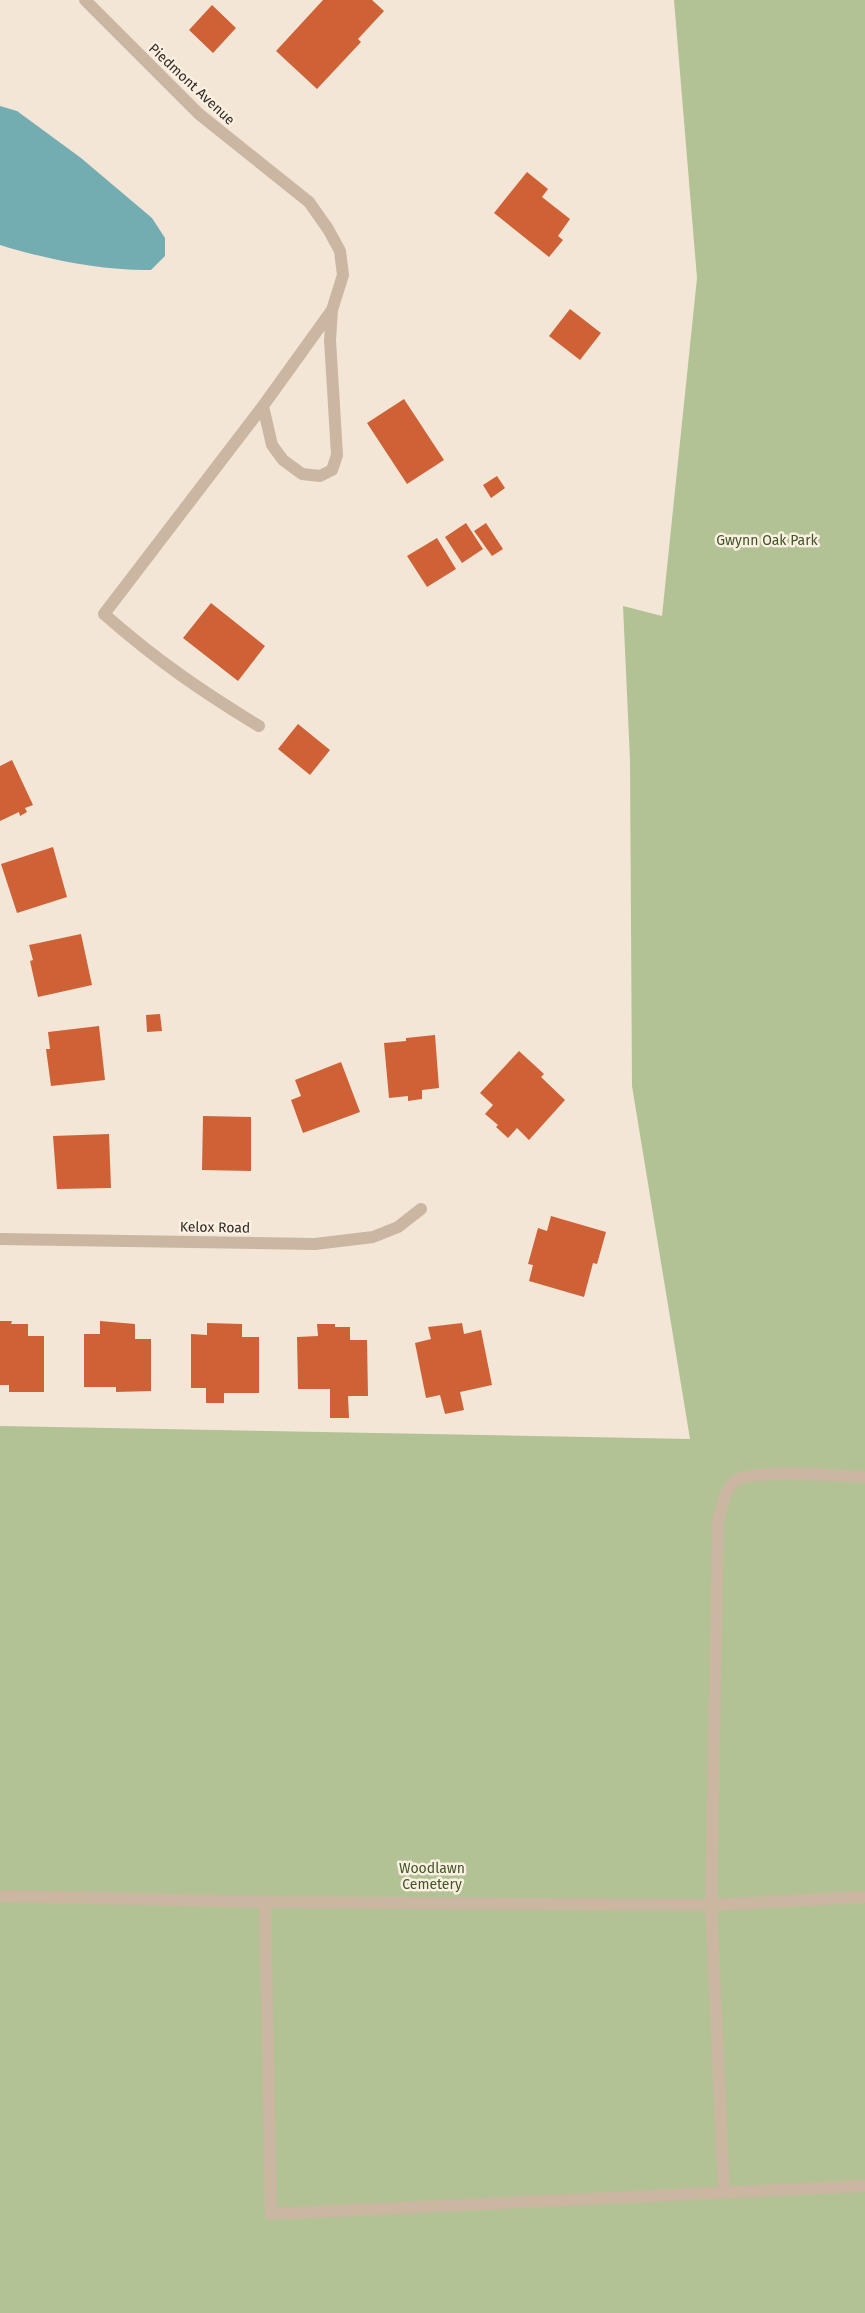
<svg xmlns="http://www.w3.org/2000/svg" width="865" height="2313" viewBox="0 0 865 2313" font-family="'Fira Sans',sans-serif">
<rect width="100%" height="100%" fill="#f3e6d6"/>
<!-- green -->
<path fill="#b2c295" d="M674,0H865V2313H0V1426L690,1439L632,1086L630,760L623,606L662,616L697,278Z"/>
<!-- water -->
<path fill="#73adb2" d="M0,106L17,111L81,158L152,218L165,238V256L151,270C104,271 45,259 0,245Z"/>
<!-- building -->
<path fill="#cf6137" d="M323,0H372L384,11L358,39L361,42L317,89L276,51Z
M212,5L236,28L213,53L189,30Z
M527,172L548,189L542,197L570,219L558,236L563,240L549,257L494,213Z
M570,309L601,333L580,360L549,336Z
M404,399L444,460L407,484L367,423Z
M497,476L505,488L491,498L483,485Z
M466,523L483,549L462,563L445,537Z
M486,523L503,549L492,556L474,531Z
M437,538L456,569L427,587L407,556Z
M211,603L265,646L238,681L183,638Z
M298,724L330,750L310,775L278,749Z
M12,760L33,805L25,808L27,812L20,816L19,812L0,821V766Z
M53,847L67,897L17,913L1,864Z
M81,934L92,985L38,997L30,961L33,960L29,945Z
M160,1014L162,1031L147,1032L146,1015Z
M99,1026L105,1080L51,1086L46,1049H50L48,1032Z
M435,1035L439,1088L422,1090V1099L408,1101V1096L389,1098L384,1043L406,1041V1038Z
M519,1051L544,1074L541,1077L565,1100L529,1140L517,1128L508,1138L496,1127L498,1125L485,1114L493,1105L480,1093Z
M341,1062L360,1112L303,1133L291,1100L301,1096L295,1080Z
M203,1116L251,1117V1171L202,1170Z
M109,1134L111,1188L57,1189L53,1136Z
M551,1216L606,1232L597,1264L593,1263L584,1297L529,1281L533,1265L528,1264L538,1228L547,1231Z
M0,1321H12L11,1324H28V1336H44V1392H9V1385H0Z
M100,1321L135,1324V1339H151V1391L116,1392V1387H84V1334H100Z
M207,1323L242,1324V1337H259V1393H224V1403H206V1388H191V1334L207,1335Z
M462,1323L464,1334L481,1330L492,1385L460,1392L464,1410L445,1414L440,1395L426,1398L415,1343L431,1339L428,1327Z
M317,1324H335V1327H350V1340H367L368,1396H348L349,1418H330V1389H298L297,1337L318,1336Z"/>
<g fill="none" stroke-linecap="round" stroke-linejoin="round">
<!-- lane -->
<path stroke="#cbb6a1" stroke-width="12" d="M263,406L272,445L283,460L302,474L320,476L332,470L337,455L330,340L332,310L343,275L340,251L328,229L309,202
M259,726C201,691 155,659 104,614L263,406L332,310
M0,1896L265,1902L711,1905L865,1897
M265,1902L271,2214L865,2186
M724,2193L711,1905L718,1521C722,1507 724,1492 734,1482C748,1468 842,1476 865,1477"/>
<!-- street -->
<path stroke="#cbb6a1" stroke-width="12" d="M85,0L199,114L309,202
M0,1239L315,1244L373,1237L398,1227L421,1209"/>
</g>
<g text-anchor="middle" stroke-width="5" stroke-linejoin="round" paint-order="stroke">
<!-- street labels -->
<g font-size="14" fill="#352a25" stroke="#faf0e2">
<text transform="translate(192 84) rotate(43)" y="5">Piedmont Avenue</text>
<text transform="translate(215 1227) rotate(1)" y="5">Kelox Road</text>
</g>
<!-- park labels -->
<g font-size="14" fill="#425527" stroke="#faf0e2">
<text x="767" y="545">Gwynn Oak Park</text>
<text x="432" y="1873">Woodlawn<tspan x="432" dy="16">Cemetery</tspan></text>
</g>
</g>
</svg>
